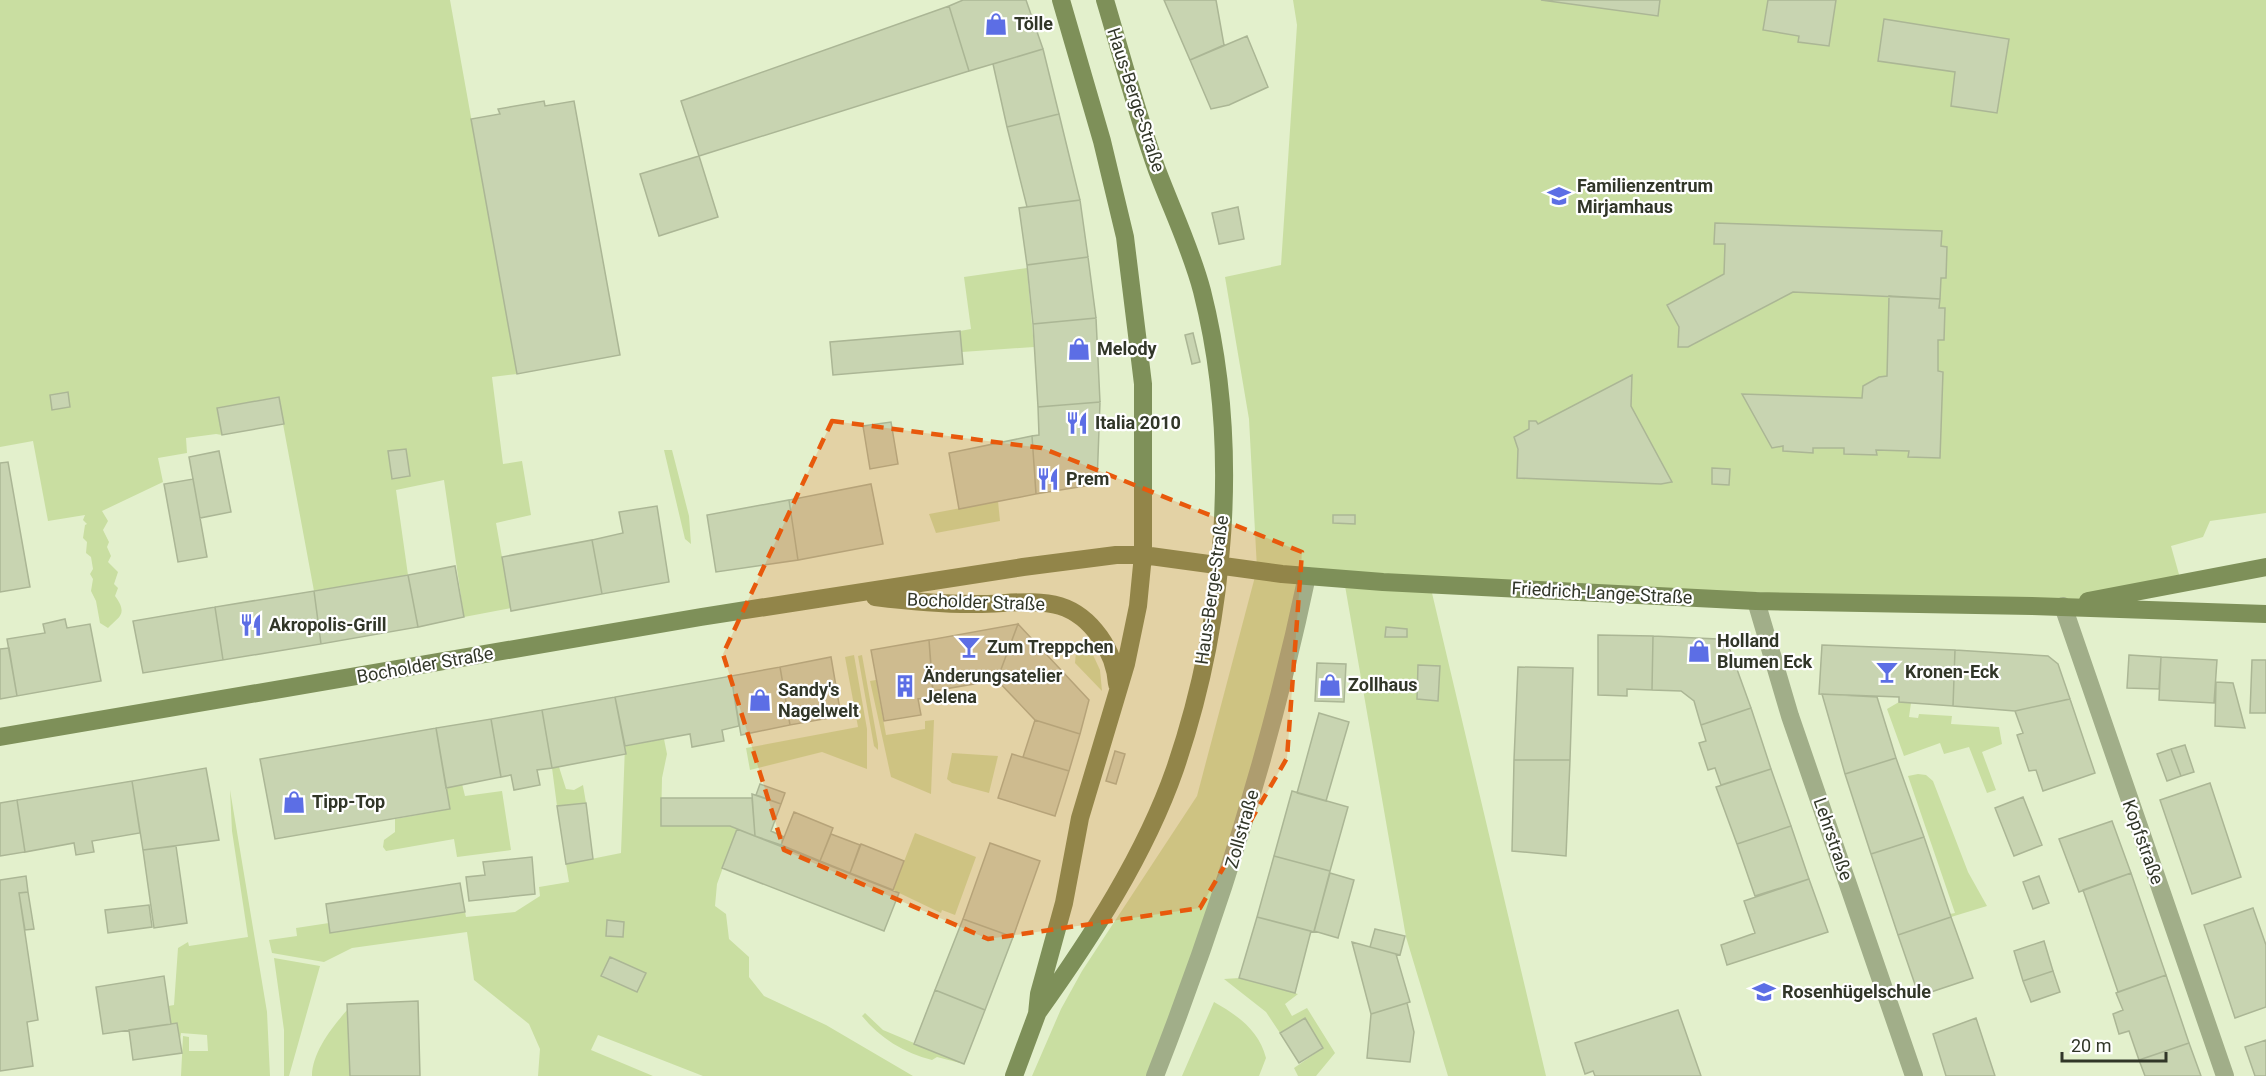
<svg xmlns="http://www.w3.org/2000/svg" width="2266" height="1076" viewBox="0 0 2266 1076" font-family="Roboto,sans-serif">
<rect width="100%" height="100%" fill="#e3f0cc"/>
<!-- green -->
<path fill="#c9dea1" d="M0,0H450L517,374L492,377L503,464L522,461L531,515L496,523L511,608L464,617L444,480L396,490L408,575L314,591L278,397L217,408L222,435L216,434L186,438L187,453L158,458L163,482L102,511L108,521L103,530L109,542L107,547L111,556L108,562L118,572L114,584L118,588L115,596C129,615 118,617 108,628L100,623L96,601L91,591L93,579L90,574L93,569L91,557L86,553L87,542L83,538L85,525L87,524L83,520L85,515L48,521L33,441L0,447Z
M1293,0H2266V513L2210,521L2203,537L2171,546L2180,578L2064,604L1308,576L1160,1076H1032L1061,1009L1082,971L1197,796L1257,569L1249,419L1225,277L1281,265L1297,25Z
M1027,268L1034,347L962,352L960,331L971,329L964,277Z
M664,450H672L689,516L691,544L685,539Z
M998,501L1000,521L936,533L929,514Z
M1344,580L1432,593L1546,1076H1448L1406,937Z
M1087,642L1100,670L1102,691L1075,663L1076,652Z
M854,655L867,729V769L822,752L750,770L746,748L858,727L845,657Z
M862,655L878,744V750L874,746L858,656Z
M876,680L886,735L925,729V721L934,720L931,794L891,777L870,681Z
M1899,702L1911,703L1909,717L1918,718L1919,714L1952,716L1951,724L1999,727L2002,744L1982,752L1996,790L1987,793L1969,747L1944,754L1940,743L1904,756L1887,709Z
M664,739L667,754L662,778L661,826H730L737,829L717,884L715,906L726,914L729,939L749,957V977L764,996L826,1025L913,1076H703L598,1035L591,1050L653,1076H538L540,1049L529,1024L474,980L467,932L352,948L324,962L272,953L269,940L297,936L296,928L329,923L331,933L465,912L466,917L515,912L540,896L539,887L569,882L566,864L621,853L625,746Z
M952,753L998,756L989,793L952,783L947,779Z
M559,767L566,789L574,790L583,785L586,803L557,806L552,768Z
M1918,774L1926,775L1933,781L1968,872L1987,906L1951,917L1950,914L1955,913L1908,776Z
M462,784L465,796L502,791L511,850L457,857L454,839L386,851L383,847L384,840L395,832V819L450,809L446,788Z
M230,790L267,1012L270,1076H181L183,1036L189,1037V1051H208L207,1035L181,1033L180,1042L177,1023L171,1024L168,1006L174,1005L178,948L188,942L189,946L248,937L232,831Z
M915,833L976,857L955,915L942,910L941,913L893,890Z
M274,958L320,966L289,1076H284V1030Z
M1239,978L1298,994L1285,1004L1292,1016L1307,1008L1335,1053L1316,1076H1298L1294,1068L1323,1048L1305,1018L1280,1033L1266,1012L1224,979Z
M1214,1002C1237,1015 1259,1030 1266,1058L1259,1076H1182Z
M348,1009L350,1076H312C312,1052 333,1026 348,1009Z
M865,1013L883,1030L964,1064L937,1057L932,1060C904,1053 880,1038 862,1016Z"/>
<!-- building -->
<path fill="#c8d4b1" stroke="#abb695" stroke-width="1.5" d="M963,0H1026L1043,49L969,71L949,6Z
M1164,0H1216L1224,45L1190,60Z
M1541,0H1660L1658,16Z
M1768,0H1836L1829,46L1798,42L1799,36L1763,30Z
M949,6L969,71L699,156L681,101Z
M1884,19L2009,39L1997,113L1951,106L1955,72L1878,61Z
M1247,36L1268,87L1229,105L1211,109L1190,60Z
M1043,49L1059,114L1007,127L993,64Z
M544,101L545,106L574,101L620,355L517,374L471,119L500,114L498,109Z
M1059,114L1080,200L1027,207L1007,127Z
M699,156L718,217L659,236L640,174Z
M1080,200L1088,257L1027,265L1019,208Z
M1238,207L1244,239L1219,244L1212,213Z
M1715,223L1942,231L1941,246L1947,247L1946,278H1941L1940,299L1793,292L1688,347H1678L1679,327L1667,305L1724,274L1725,244H1714Z
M1088,257L1096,318L1033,324L1027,265Z
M1889,296L1940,299L1939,308H1945L1944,340H1938V371L1943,372L1940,458L1908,457L1909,451L1876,450L1877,455L1844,454V448H1813V453L1783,451V446L1772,448L1742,394L1862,398L1863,386L1879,377L1887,376Z
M1096,318L1100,402L1038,407L1033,324Z
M960,331L963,364L833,375L830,342Z
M1193,333L1200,362L1192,364L1185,335Z
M1632,375L1631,406L1672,482L1661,484L1517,478L1518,449L1514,437L1529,429V421H1536L1538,424Z
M68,392L70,407L52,410L50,395Z
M279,397L284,424L222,435L217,408Z
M1100,402L1097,484L1036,494L1032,436L1039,435L1038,407Z
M891,422L898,464L870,469L863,426Z
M1032,436L1036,494L959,509L949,453Z
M406,449L410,476L392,479L388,451Z
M219,451L231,512L200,518L189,457Z
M8,462L30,587L0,592V463Z
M1712,468L1730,469L1729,485L1712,484Z
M193,479L207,557L178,562L164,484Z
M871,484L883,544L798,560L789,500Z
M789,500L798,560L716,572L707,515Z
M657,506L669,582L602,594L592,540L623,533L619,512Z
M1333,515H1355V524L1333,523Z
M592,540L602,594L511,611L502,557Z
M455,566L464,617L418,627L408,575Z
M408,575L418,627L321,644L314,591Z
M314,591L321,644L223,660L215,607Z
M215,607L223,660L143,673L133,621Z
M65,619L67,628L90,624L101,681L17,696L7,639L45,633L43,624Z
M1018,624L997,680L933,691L929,640Z
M1018,624L1089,700L1080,734L1035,720L997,680Z
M1386,627L1407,629V637H1385Z
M1598,635L1653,636L1652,690L1627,689V696L1598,695Z
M1653,636L1718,639L1730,650L1751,708L1701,725L1694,701L1681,691L1652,690Z
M929,640L933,697L918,699L921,715L884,721L871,650Z
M1822,645L1955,650L1953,706L1899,702V697L1819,694Z
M9,648L17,696L0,699V649Z
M1955,650L2048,656L2058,664L2070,699L2015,711L1953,706Z
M2129,655L2161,657L2159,689L2127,688Z
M831,657L841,716L790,725L780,667Z
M2161,657L2217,660L2214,703L2159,700Z
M2252,660H2266V713H2250Z
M1317,663L1346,664L1344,702L1315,701Z
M1418,665L1440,666L1438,701L1417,699Z
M780,667L790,725L741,735L731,676Z
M1518,667L1573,668L1570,760H1514Z
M731,676L739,726L722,730L724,741L692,747L690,734L625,746L615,697Z
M2216,682L2233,683L2245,728L2215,726Z
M1822,694L1877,697L1896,758L1845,774Z
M615,697L626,754L552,768L542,710Z
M2070,699L2095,773L2043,791L2036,770L2029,771L2017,735L2023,733L2015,711Z
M1751,708L1771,769L1721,785L1715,768L1708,770L1699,743L1706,741L1701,725Z
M542,710L552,768L537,770L540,785L514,790L511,775L501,777L491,719Z
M1319,713L1349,722L1326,801L1297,793Z
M491,719L501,777L446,788L436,728Z
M1035,720L1080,734L1069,771L1023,757Z
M436,728L450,809L275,839L260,759Z
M2185,745L2194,772L2181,776L2171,749Z
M2171,749L2181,776L2167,781L2157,754Z
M1115,751L1125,754L1116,784L1106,781Z
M1012,754L1069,771L1055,816L998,798Z
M1896,758L1924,837L1871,854L1845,774Z
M1514,760H1570L1566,856L1512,851Z
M206,768L219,840L143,850L132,781Z
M1771,769L1791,826L1737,844L1716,787Z
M132,781L140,833L92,841L94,852L76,855L74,843L25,852L17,800Z
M2210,783L2241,877L2192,894L2160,800Z
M760,784L785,793L781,804L756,795Z
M1292,791L1348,807L1330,871L1274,856Z
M752,794L781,804L771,831L784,837L781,845L755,836Z
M2023,797L2042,845L2014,856L1995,808Z
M661,798H752L755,836L730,826H661Z
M17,800L25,852L0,856V803Z
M586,803L593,859L566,864L557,806Z
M794,812L833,828L820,861L781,845Z
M2112,821L2131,873L2079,892L2059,839Z
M1791,826L1809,879L1755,896L1737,844Z
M737,829L899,893L884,931L722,868Z
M831,834L860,845L850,873L820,861Z
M1924,837L1951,917L1898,935L1871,854Z
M990,843L1040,861L1013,937L963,919Z
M861,844L904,861L893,890L850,873Z
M176,846L187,923L154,928L143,850Z
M1274,856L1330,871L1314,932L1257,917Z
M532,857L535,894L469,901L466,877L485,875L483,862Z
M1330,873L1354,880L1338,938L1314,931Z
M2131,873L2166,975L2118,992L2083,890Z
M26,876L28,892L19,893L38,1020L27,1022L33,1066L0,1071V880Z
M2039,876L2049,903L2033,909L2023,882Z
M1809,879L1828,932L1727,965L1721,945L1755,933L1744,901Z
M460,883L465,912L330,933L326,904Z
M28,892L34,929L25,930L19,893Z
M149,905L152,927L108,933L105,910Z
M2253,908L2266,945V1007L2235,1018L2204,925Z
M1257,917L1311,931L1295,993L1239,978Z
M1951,917L1973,978L1919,996L1898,935Z
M963,919L1013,937L985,1010L935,990Z
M607,920L624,922L623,937L606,936Z
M1375,929L1405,936L1400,955L1370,947Z
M2044,941L2053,971L2023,981L2014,951Z
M1352,942L1396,954L1410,1002L1371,1014Z
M610,957L646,973L637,992L601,976Z
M2053,971L2060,992L2031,1002L2023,981Z
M2166,975L2189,1043L2139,1060L2129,1031L2119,1034L2113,1014L2123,1010L2116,993Z
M164,976L171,1024L103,1034L96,987Z
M935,990L985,1010L964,1064L914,1044Z
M418,1001L420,1076H350L347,1004Z
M1407,1003L1414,1032L1410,1062L1367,1058L1371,1014Z
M1678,1010L1701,1076H1595L1593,1071L1585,1074L1575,1043Z
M1305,1018L1323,1048L1299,1063L1280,1033Z
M1976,1018L1995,1076H1946L1933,1034Z
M177,1023L182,1053L133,1060L129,1030Z
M2266,1040V1076H2255L2245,1047Z
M2189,1043L2201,1076H2145L2139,1060Z"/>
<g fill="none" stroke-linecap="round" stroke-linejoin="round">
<!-- street -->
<path stroke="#a1ae89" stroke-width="18" d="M1756,601L1790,716L1914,1076
M2063,606L2225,1076
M1155,1076C1219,913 1271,747 1307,576"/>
<!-- secondary -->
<path stroke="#7e9059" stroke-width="18" d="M875,597C907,601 940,604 972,604C1000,605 1034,598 1060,606C1092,616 1115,652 1117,684
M2088,601L2266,567
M0,737L701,617L1023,567L1116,555H1143L1282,574L1383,582L1756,601L2032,606L2266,614
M1038,1012C1091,938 1145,855 1175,769C1226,620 1241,445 1202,291C1191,249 1172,210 1157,170C1137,114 1122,57 1105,0
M1014,1076L1037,1014L1039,994L1064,903L1080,818L1126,664L1138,606L1143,555V384L1125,237L1102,141L1061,0"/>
</g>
<!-- marked area -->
<path fill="#e8590c" fill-opacity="0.2" stroke="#e8590c" stroke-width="4.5" stroke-dasharray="12 8" stroke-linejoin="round" d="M832,421L1042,448L1302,552L1287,758L1200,908L988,939L784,850L723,654Z"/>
<!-- icons -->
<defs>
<g id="shop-bare" transform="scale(1.8)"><path d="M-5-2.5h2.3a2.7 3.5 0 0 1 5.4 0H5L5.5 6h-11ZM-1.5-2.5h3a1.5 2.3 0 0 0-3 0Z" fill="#5c6ee5" stroke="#fff" stroke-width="2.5" paint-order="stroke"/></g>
<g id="school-bare" transform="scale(1.8)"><path d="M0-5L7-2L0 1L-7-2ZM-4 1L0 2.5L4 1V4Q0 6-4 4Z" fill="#5c6ee5" stroke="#fff" stroke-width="2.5" paint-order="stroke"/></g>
<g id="restaurant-bare" transform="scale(1.8)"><path d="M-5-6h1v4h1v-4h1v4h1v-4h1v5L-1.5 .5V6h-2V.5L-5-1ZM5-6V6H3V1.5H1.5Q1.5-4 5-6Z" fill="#5c6ee5" stroke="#fff" stroke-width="2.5" paint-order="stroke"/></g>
<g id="bar-bare" transform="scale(1.8)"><path d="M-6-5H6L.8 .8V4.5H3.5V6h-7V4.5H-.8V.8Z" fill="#5c6ee5" stroke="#fff" stroke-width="2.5" paint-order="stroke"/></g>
<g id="building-bare" transform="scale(1.8)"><path d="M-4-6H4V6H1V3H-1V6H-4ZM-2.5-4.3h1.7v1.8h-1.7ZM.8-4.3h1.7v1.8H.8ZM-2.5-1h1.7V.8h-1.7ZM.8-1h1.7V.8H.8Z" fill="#5c6ee5" stroke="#fff" stroke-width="2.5" paint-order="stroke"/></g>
</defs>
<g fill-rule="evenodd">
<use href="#shop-bare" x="996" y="24"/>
<use href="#school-bare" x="1559" y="196"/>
<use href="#shop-bare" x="1079" y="349"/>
<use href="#restaurant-bare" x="1077" y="423"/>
<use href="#restaurant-bare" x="1048" y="479"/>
<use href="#restaurant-bare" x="251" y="625"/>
<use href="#bar-bare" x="969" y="647"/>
<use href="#shop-bare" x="1699" y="651"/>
<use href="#bar-bare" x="1887" y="672"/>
<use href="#shop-bare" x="1330" y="685"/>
<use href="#building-bare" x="905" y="686"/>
<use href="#shop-bare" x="760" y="700"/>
<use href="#shop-bare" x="294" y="802"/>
<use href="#school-bare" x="1764" y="992"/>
</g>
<g text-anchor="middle" stroke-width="4.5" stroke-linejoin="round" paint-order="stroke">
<!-- poi labels -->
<g font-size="18" font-weight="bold" fill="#313628" stroke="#fff" text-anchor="start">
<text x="1014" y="30">Tölle</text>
<text x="1577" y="192">Familienzentrum<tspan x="1577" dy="21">Mirjamhaus</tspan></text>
<text x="1097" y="355">Melody</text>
<text x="1095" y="429">Italia 2010</text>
<text x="1066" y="485">Prem</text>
<text x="269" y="631">Akropolis-Grill</text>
<text x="1717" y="647">Holland<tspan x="1717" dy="21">Blumen Eck</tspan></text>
<text x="987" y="653">Zum Treppchen</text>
<text x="1905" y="678">Kronen-Eck</text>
<text x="923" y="682">Änderungsatelier<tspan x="923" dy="21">Jelena</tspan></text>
<text x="1348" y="691">Zollhaus</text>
<text x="778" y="696">Sandy's<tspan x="778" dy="21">Nagelwelt</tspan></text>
<text x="312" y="808">Tipp-Top</text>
<text x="1782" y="998">Rosenhügelschule</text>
</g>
<!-- street labels -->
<g font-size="18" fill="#313628" stroke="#fff">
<text transform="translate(1136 100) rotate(72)" y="6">Haus-Berge-Straße</text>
<text transform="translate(1212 590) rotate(-82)" y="6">Haus-Berge-Straße</text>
<text transform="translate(1602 593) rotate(3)" y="6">Friedrich-Lange-Straße</text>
<text transform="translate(976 602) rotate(2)" y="6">Bocholder Straße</text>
<text transform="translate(425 665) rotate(-10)" y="6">Bocholder Straße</text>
<text transform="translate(1242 829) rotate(-74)" y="6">Zollstraße</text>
<text transform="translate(1833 839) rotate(71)" y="6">Lehrstraße</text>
<text transform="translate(2143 842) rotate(70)" y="6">Kopfstraße</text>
</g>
</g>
<!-- scale -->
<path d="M2062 1052v9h104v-9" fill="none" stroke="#313628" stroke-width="3"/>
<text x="2071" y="1052" font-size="18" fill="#313628" stroke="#ffffff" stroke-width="4.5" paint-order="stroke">20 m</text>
</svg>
